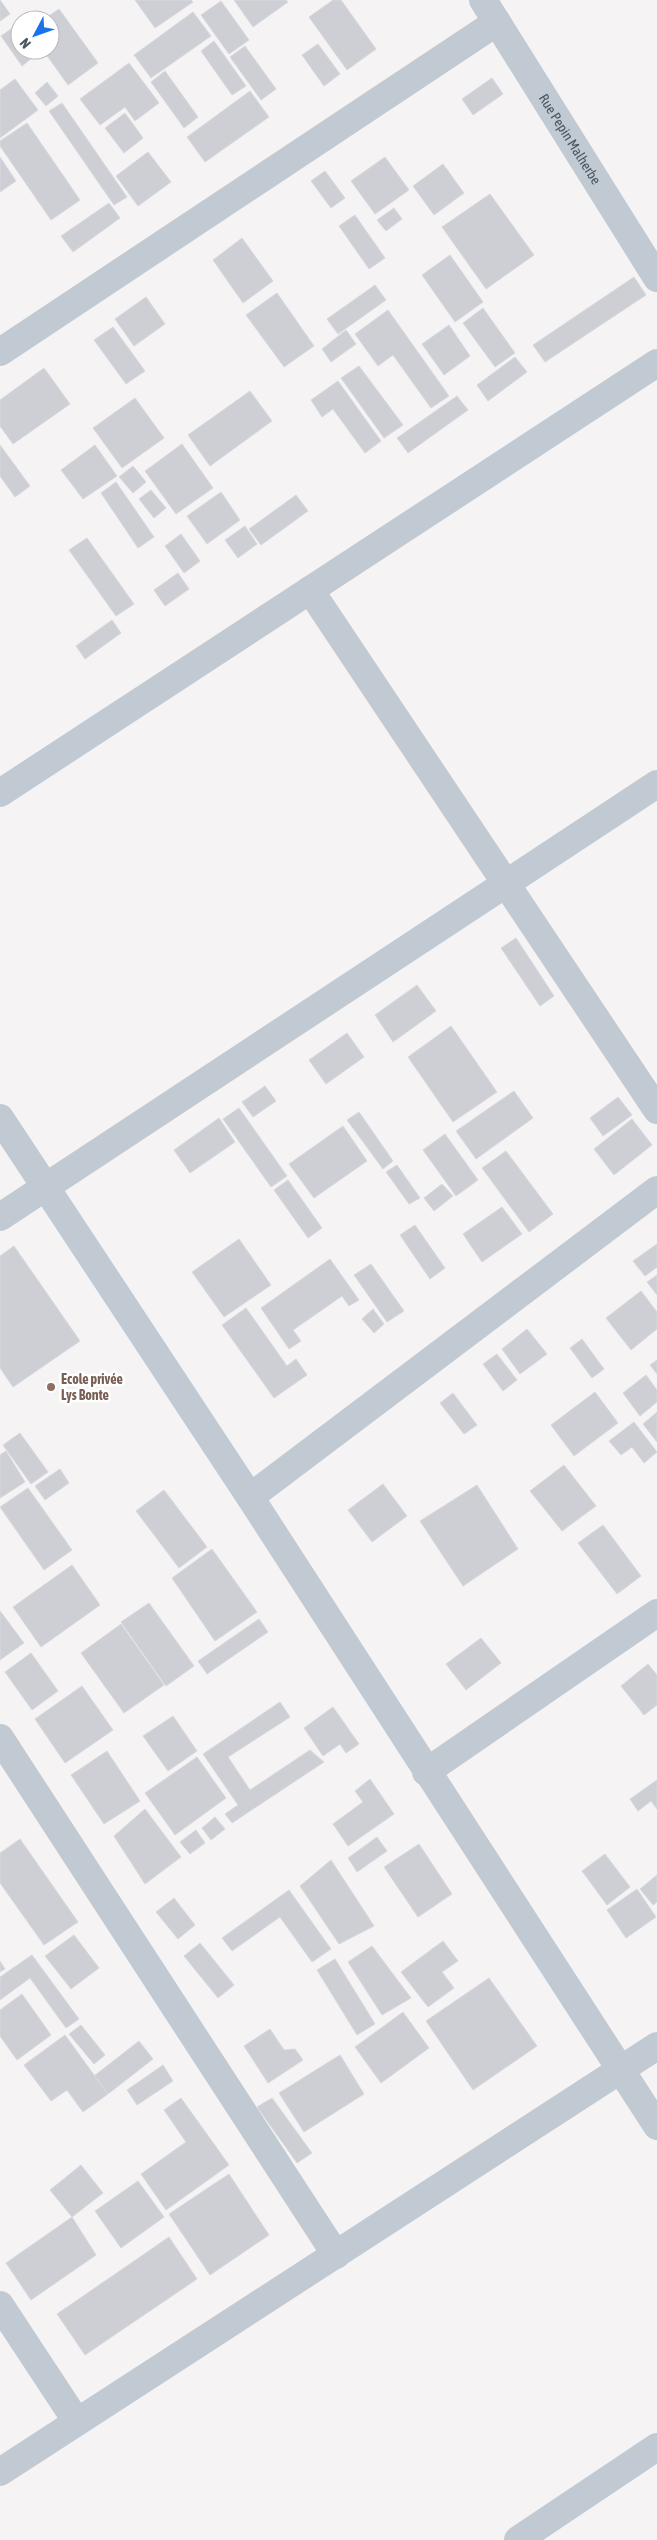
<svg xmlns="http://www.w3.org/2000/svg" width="657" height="2540" viewBox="0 0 657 2540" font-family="'Asap Condensed',sans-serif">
<rect width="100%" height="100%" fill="#f5f3f3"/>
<!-- building -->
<path fill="#cdcfd5" stroke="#d7d9de" d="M0,0L10,14L0,21Z
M135,0H191L193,2L155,28Z
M234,0H286L288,2L253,27Z
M333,0H341L376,49L347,70L309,17Z
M221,1L249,40L229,54L201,15Z
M59,9L98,63L68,85L43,50H50V20H43Z
M193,12L211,36L151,78L134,55Z
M15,26L20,34V50H32L36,55L22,66L1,36Z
M214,41L246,86L232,95L201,51Z
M318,44L340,74L324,86L302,55Z
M245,46L276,89L261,100L230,57Z
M129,63L159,103L135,121L125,107L100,125L80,99Z
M165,71L198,117L184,128L151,82Z
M492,78L503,94L473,115L462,99Z
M15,79L38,110L0,138V90Z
M47,82L58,96L46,106L35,93Z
M250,91L269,117L205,162L187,137Z
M62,103L127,197L114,205L49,111Z
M125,113L143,138L124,153L105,128Z
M27,123L80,200L51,220L0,146V141Z
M148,152L171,182L138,206L116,176Z
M0,157L16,181L0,192Z
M385,157L409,190L375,214L351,181Z
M443,164L464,193L434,215L413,186Z
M325,171L345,198L331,208L311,181Z
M490,194L534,255L486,289L442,227Z
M109,203L120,218L73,252L61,236Z
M394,208L402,219L386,231L377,220Z
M355,215L385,258L369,269L339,226Z
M242,238L273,281L243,303L213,260Z
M450,255L483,302L455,322L422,275Z
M634,277L646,295L545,362L533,345Z
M375,285L386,300L338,334L327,319Z
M277,293L314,346L284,367L246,315Z
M146,297L165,324L134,346L115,319Z
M483,308L515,353L495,367L463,323Z
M388,310L449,396L431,408L393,355L378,366L355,334Z
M449,325L470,356L444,375L422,344Z
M113,327L145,371L126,384L94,340Z
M346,330L356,344L331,362L322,349Z
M515,357L527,372L488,401L477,385Z
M359,366L403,425L384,438L341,378Z
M44,368L70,404L13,444L0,426V400Z
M338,381L381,441L365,453L333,409L322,417L311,400Z
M250,391L272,421L210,466L188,435Z
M457,396L468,410L408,453L397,438Z
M135,398L164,438L122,468L93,428Z
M182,444L213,488L176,514L145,471Z
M0,445L30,486L15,497L0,476Z
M95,445L117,476L83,499L61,470Z
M133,466L146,482L133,493L119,477Z
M116,482L154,537L138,548L101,493Z
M151,490L166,508L154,518L139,499Z
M221,492L240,520L207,544L187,516Z
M296,495L308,511L261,545L249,529Z
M245,526L257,544L238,558L225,540Z
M181,534L200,561L184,573L165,546Z
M87,538L134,604L116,616L69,550Z
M178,573L189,589L165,606L154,590Z
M112,620L121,633L85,659L76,646Z
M516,938L554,996L540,1006L501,948Z
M417,985L436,1011L393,1042L375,1015Z
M451,1026L497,1092L453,1122L408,1057Z
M347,1033L364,1057L326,1084L309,1060Z
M265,1086L276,1101L253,1117L242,1102Z
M514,1091L533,1118L476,1159L456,1131Z
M618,1097L632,1115L603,1136L590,1118Z
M239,1108L287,1176L271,1187L223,1119Z
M359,1112L393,1161L383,1169L347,1120Z
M219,1118L235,1142L190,1173L174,1150Z
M632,1119L652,1145L614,1175L594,1149Z
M343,1126L367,1161L314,1198L289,1164Z
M445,1134L478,1180L456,1196L423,1150Z
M506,1151L553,1214L529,1232L482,1168Z
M397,1165L420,1198L409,1204L386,1172Z
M288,1180L322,1228L308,1238L274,1190Z
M442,1184L453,1196L434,1211L424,1198Z
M502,1207L522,1234L482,1262L463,1234Z
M415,1225L445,1268L430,1279L400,1235Z
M239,1239L271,1285L224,1317L192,1272Z
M657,1244V1267L645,1276L633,1261Z
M14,1246L80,1341L13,1387L0,1368V1256Z
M330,1259L359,1300L349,1306L342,1296L293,1330L301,1341L289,1349L261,1308Z
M371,1264L404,1311L387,1322L354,1275Z
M657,1275V1295L647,1282Z
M641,1291L657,1312V1329L631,1350L606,1318Z
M246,1308L287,1366L296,1359L307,1375L274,1398L222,1325Z
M373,1309L384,1324L374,1333L362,1319Z
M527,1329L547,1354L520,1374L502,1349Z
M582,1339L604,1369L592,1378L570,1348Z
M497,1354L517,1380L503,1391L483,1364Z
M657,1360V1374L650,1365Z
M646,1375L657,1390V1402L640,1416L623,1393Z
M595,1392L618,1423L574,1456L551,1425Z
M453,1393L477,1425L464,1434L440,1403Z
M657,1412V1442L643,1424Z
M634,1422L657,1452L644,1463L632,1447L621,1455L609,1441Z
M20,1433L48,1472L31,1484L3,1445Z
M6,1451L25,1482L0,1498V1455Z
M564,1465L596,1506L562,1531L530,1491Z
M60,1469L69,1483L45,1500L35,1486Z
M383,1484L407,1516L372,1542L348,1510Z
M477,1485L518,1549L463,1586L420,1521Z
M28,1488L72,1550L44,1570L0,1507Z
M164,1490L207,1547L179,1568L136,1511Z
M603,1525L641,1576L617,1594L578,1543Z
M212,1549L257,1612L215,1641L172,1578Z
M72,1565L100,1605L41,1647L13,1607Z
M149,1603L194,1666L166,1686L121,1622Z
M0,1611L24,1643L0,1660Z
M259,1619L268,1632L207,1674L198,1661Z
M121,1624L164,1685L124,1713L81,1653Z
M481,1638L501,1663L466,1690L446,1664Z
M31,1653L58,1691L32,1710L5,1672Z
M648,1664L657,1675V1705L644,1715L621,1686Z
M82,1686L113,1730L65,1763L35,1719Z
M280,1702L290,1717L228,1757L250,1790L310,1750L324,1762L232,1823L225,1814L238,1805L203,1754Z
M333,1707L359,1744L346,1753L340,1744L323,1756L304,1728Z
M173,1716L197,1751L168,1771L143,1736Z
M107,1751L140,1801L104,1824L71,1775Z
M197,1757L226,1798L175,1835L145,1793Z
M370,1779L394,1814L348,1846L333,1824L363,1802L355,1791Z
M657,1780V1809L651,1801L638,1811L630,1799Z
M145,1809L181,1857L145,1884L114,1836Z
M215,1817L225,1829L211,1840L202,1828Z
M196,1830L205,1843L190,1854L180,1842Z
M377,1837L387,1851L357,1872L348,1858Z
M20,1839L78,1922L44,1945L0,1883V1853Z
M419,1844L452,1894L418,1917L384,1867Z
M605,1854L630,1887L607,1905L582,1871Z
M331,1860L374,1926L339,1944L300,1886Z
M657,1875V1902L653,1905L640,1889Z
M637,1889L656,1917L626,1938L607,1910Z
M289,1890L331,1949L312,1962L280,1917L232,1951L222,1938Z
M174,1898L195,1925L178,1939L156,1912Z
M74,1935L99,1968L71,1989L45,1956Z
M443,1941L458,1961L442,1972L454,1988L428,2007L401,1972Z
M200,1943L234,1985L218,1998L184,1956Z
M372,1946L411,1998L382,2015L348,1962Z
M32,1955L79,2019L66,2028L30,1978L0,2000V1977Z
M335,1959L375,2024L357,2035L317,1970Z
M0,1961L5,1969L0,1972Z
M489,1978L537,2046L473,2090L426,2021Z
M22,1994L51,2035L17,2060L0,2036V2010Z
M403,2012L429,2048L381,2083L355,2047Z
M81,2025L105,2055L94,2064L69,2034Z
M270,2029L284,2050L295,2049L303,2060L268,2083L244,2046Z
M65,2035L108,2094L83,2112L67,2090L51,2101L24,2065Z
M139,2041L153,2059L108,2094L94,2076Z
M340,2055L364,2094L304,2132L279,2093Z
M163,2065L173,2081L137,2105L127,2090Z
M181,2098L229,2165L166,2210L141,2174L186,2142L164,2110Z
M272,2098L312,2153L297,2163L257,2107Z
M81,2165L103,2193L72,2217L50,2190Z
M229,2174L269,2235L210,2275L169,2214Z
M138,2181L164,2217L121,2248L95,2211Z
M72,2217L96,2255L31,2300L6,2263Z
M169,2237L197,2279L85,2355L57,2314Z"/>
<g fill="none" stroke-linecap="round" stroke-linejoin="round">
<!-- minor -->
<g stroke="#c1cad2" stroke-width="28">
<path id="s1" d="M483,0L657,278"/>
<path d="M0,352L497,22"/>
<path d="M310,590L657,1110"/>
<path d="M0,793L657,363"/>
<path d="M0,1118L250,1497L657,2126"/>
<path d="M0,1217L657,784"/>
<path d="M250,1497L657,1190"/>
<path d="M0,1738L336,2255"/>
<path d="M426,1772L657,1613"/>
<path d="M0,2305L77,2422"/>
<path d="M0,2472L657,2046"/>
<path d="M518,2540L657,2447"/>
</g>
</g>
<!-- markers -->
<circle fill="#8d6e63" stroke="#fff" stroke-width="2" cx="51" cy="1387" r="5"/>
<g text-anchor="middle" stroke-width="5" stroke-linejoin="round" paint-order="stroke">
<!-- street labels -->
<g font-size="14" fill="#4a5661" stroke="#fff">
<text dy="5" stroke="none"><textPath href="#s1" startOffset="164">Rue Pepin Malherbe</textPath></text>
</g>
<!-- education labels -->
<g font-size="14" font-weight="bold" fill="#785e54" stroke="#fff" text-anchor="start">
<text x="61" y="1384">Ecole privée<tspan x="61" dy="16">Lys Bonte</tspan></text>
</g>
</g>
<!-- north arrow -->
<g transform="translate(35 35) rotate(229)"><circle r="24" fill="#ffffff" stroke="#b7bbc0"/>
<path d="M0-4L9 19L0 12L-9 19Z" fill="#1a73e8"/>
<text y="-8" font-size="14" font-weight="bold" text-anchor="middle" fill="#4a5661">N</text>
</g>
</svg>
